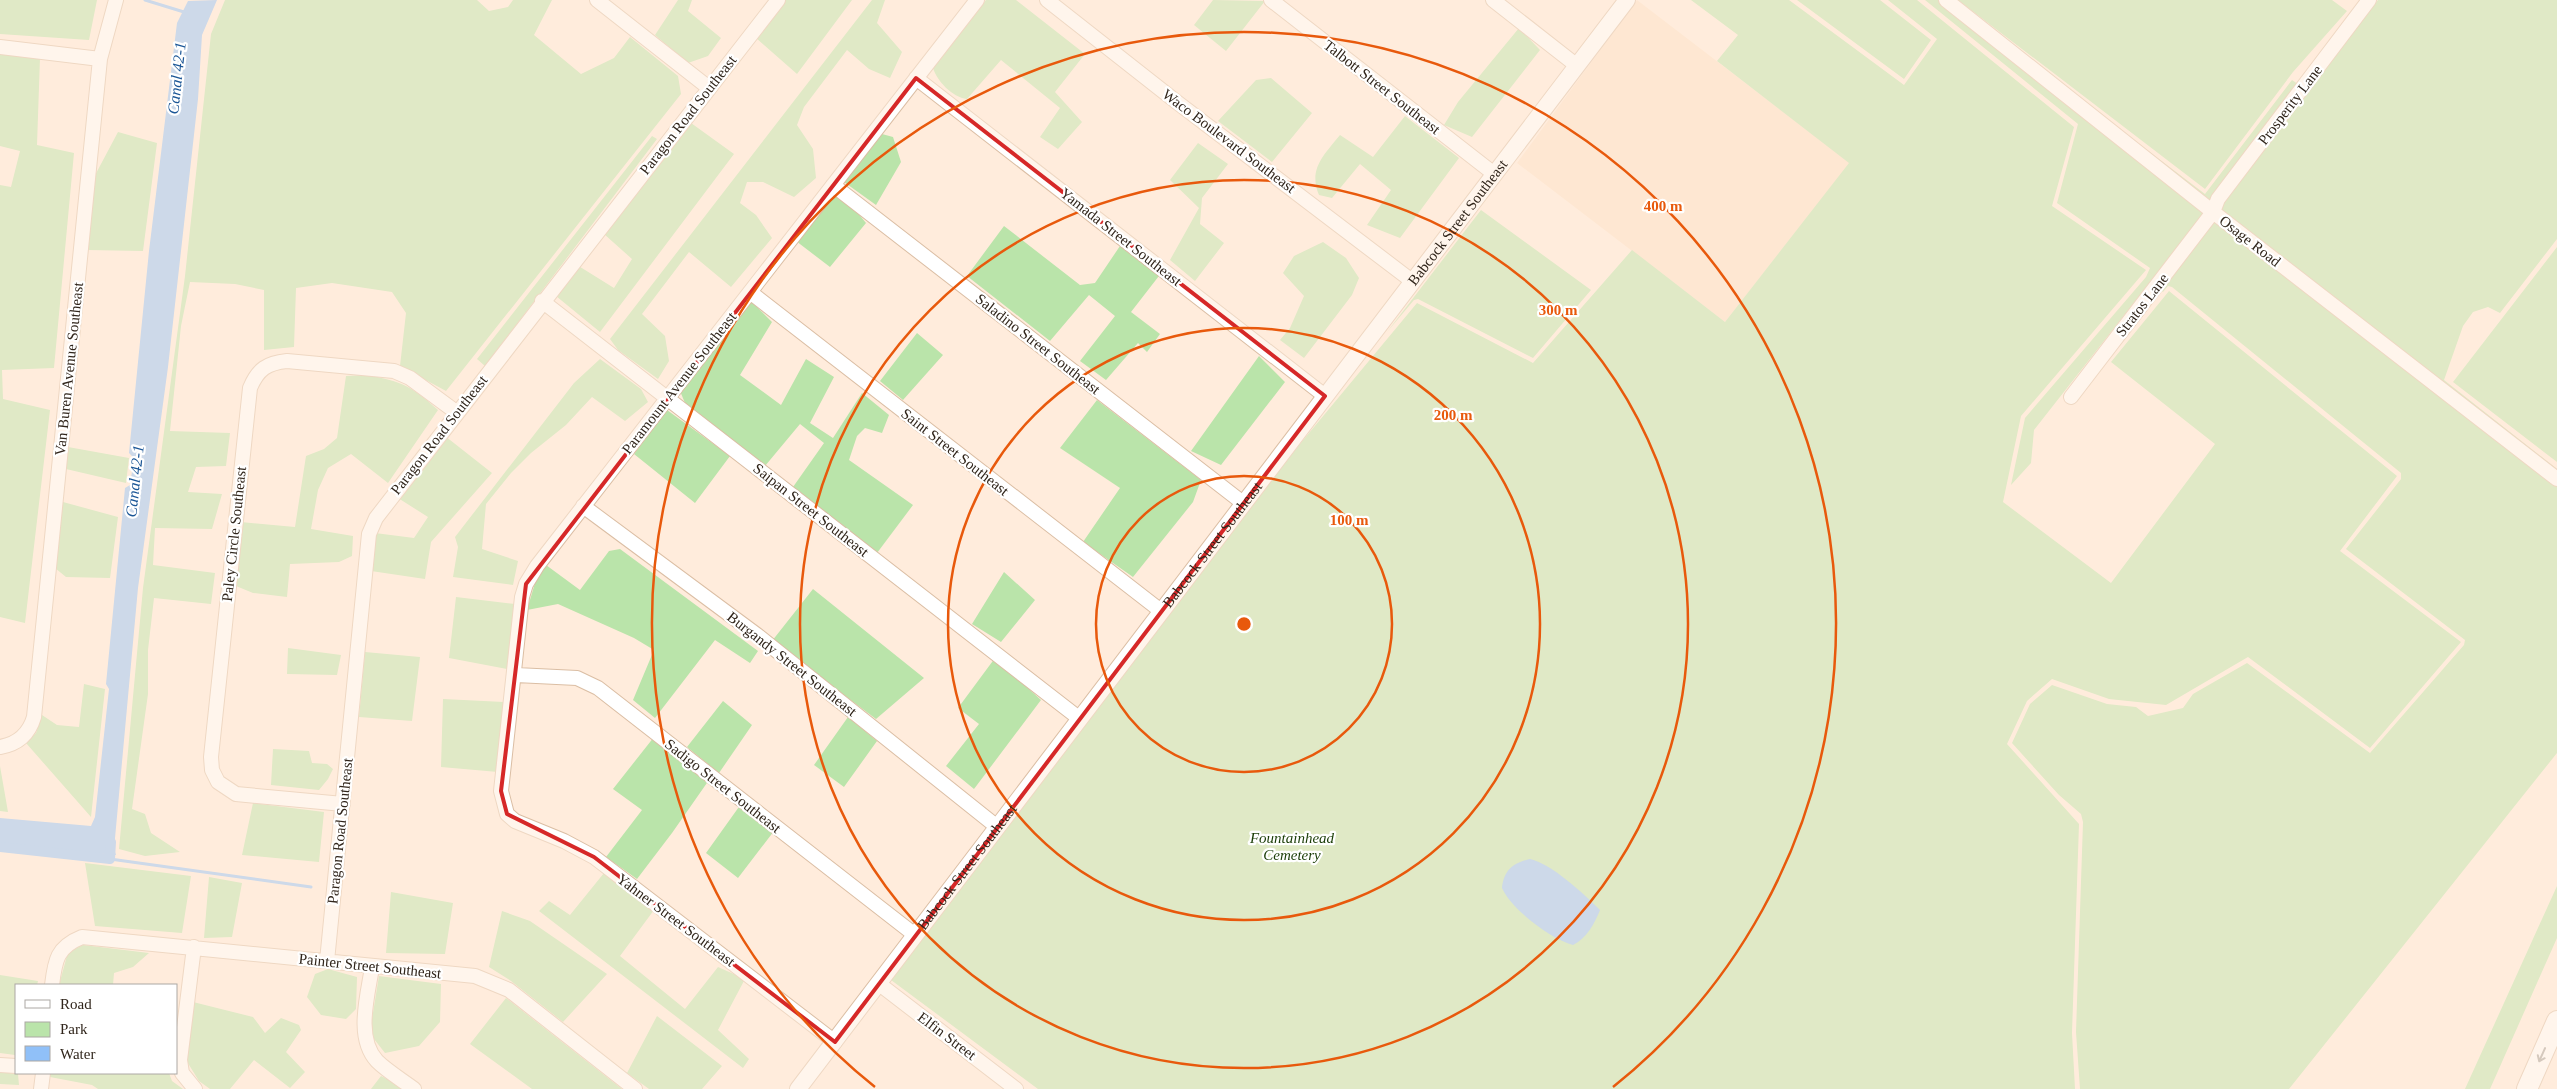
<svg xmlns="http://www.w3.org/2000/svg" width="2557" height="1089" viewBox="0 0 2557 1089" font-family="'Times New Roman',serif">
<rect width="100%" height="100%" fill="#ffecdc"/>
<!-- built -->
<path fill="#fde0c6" d="M1637,0L1850,163L1725,322L1517,163Z"/>
<!-- green -->
<path fill="#bae4aa" d="M0,0H97L89,40L0,34Z
M225,0H477L489,11L508,7L513,0H552L534,35L581,74L614,58L630,37L678,76L681,94L446,391L400,366L406,313L392,292L332,283L296,288L294,347L264,350V290L235,284L190,282L181,326L170,431L230,433L226,466L196,467L188,492L222,494L212,529L155,528L153,565L215,573L211,604L154,598L148,650V694L132,809L145,814L151,833L180,852L145,856L119,849L143,588L185,276L211,34Z
M678,0H692L688,11L721,38L708,56L688,63L655,35Z
M785,0H852L797,74L756,38Z
M872,0H885L877,23L902,52L890,78L869,69L847,50L804,107L797,125L813,149L816,178L794,197L763,182H747L740,203L756,215L772,238L731,287L689,252L642,314L665,336L669,361L658,379L618,350L610,339Z
M986,0H1016L1085,54L1055,92L1082,122L1058,149L1040,137L1060,108L1001,60L967,99C952,97 937,81 933,68Z
M1213,0L1265,1L1226,51L1194,25Z
M1691,0H1789L1904,85L1937,39L1888,0H1917L2074,127L2052,206L2146,270L2021,416L2003,502L2111,583L2215,444L2111,362L2169,291L2397,476L2340,551L2461,642L2370,748L2248,657L2166,705L2109,699L2052,679L2027,701L2007,744L2079,824L2072,1033L2075,1089H1038L891,980L1245,510L1417,303L1533,363L1632,250L1725,322L1849,163L1717,61L1738,35Z
M1797,0H1880L1931,40L1904,79Z
M1925,0H1950L2205,194L2292,80L2308,91L2378,0H2557V239L2500,313L2488,307L2473,312L2463,326L2444,380L2557,469V753L2289,1089H2080L2076,1032L2083,822L2081,814L2059,795L2012,743L2030,704L2052,685L2107,704L2136,707L2148,716L2183,708L2193,694L2247,663L2370,753L2464,645L2465,640L2346,549L2401,479V473L2172,287L2168,286L2163,292L2151,281L2034,430L2031,463L2011,485L2025,418L2146,277L2150,268L2057,203L2078,124Z
M1958,0H2332L2347,11L2293,72L2205,189Z
M1519,28L1540,50L1472,137L1444,125L1458,102Z
M0,53L40,58L37,145L74,153L54,368L2,370L3,399L50,410L25,623L0,617V185L11,187L20,151L0,146Z
M1271,78L1312,113L1272,162L1218,121L1256,80Z
M1405,116L1459,158L1400,238L1367,225L1391,190L1360,164L1332,198L1319,195C1308,169 1324,155 1340,135L1373,157Z
M691,123L734,154L600,332L556,296L577,265L614,288L632,259L604,234Z
M118,132L157,143L143,251L87,250L93,179Z
M882,134L893,137L901,162L876,205L844,182Z
M652,136L657,139L485,366L477,359Z
M1198,143L1228,164L1202,198L1200,224L1224,243L1195,281L1170,260L1199,208L1170,180Z
M834,194L857,212L866,223L830,267L796,241Z
M1481,210L1591,290L1533,358L1418,299L1414,300L1387,332Z
M1004,226L1080,285L1095,283L1122,243L1162,272L1131,312L1160,334L1147,352L1138,343L1106,380L1080,361L1115,316L1089,295L1050,341L967,276Z
M1323,242L1346,258L1359,278L1352,295L1304,358L1280,340L1290,328L1304,296L1283,273L1294,256Z
M2557,247V462L2453,382Z
M751,301L772,322L740,375L781,405L806,359L834,377L810,423L833,438L862,393L889,415L882,433L865,428L857,436L849,460L913,505L877,553L793,487L824,443L800,424L765,466L685,403L680,391Z
M917,333L943,355L903,400L880,381Z
M1259,356L1285,382L1221,465L1191,451Z
M600,359L641,389L648,402L625,421L592,397L566,425L531,453L511,473L486,504L482,549L518,561L513,585L453,577L458,547L455,537L574,383Z
M366,375C402,381 411,386 438,410L388,483L351,454L328,468L318,490L311,529L353,536L352,556L339,562L290,564L287,597L253,593L236,586L241,522L295,527L306,456L324,449L337,438L346,376Z
M1097,400L1201,480L1193,502L1133,577L1083,542L1120,488L1060,448Z
M667,410L730,456L695,503L634,454Z
M445,436L492,473L431,542L425,579L371,571L375,533L414,538L428,517L398,498Z
M68,447L129,458L126,483L66,469Z
M63,502L118,517L110,578L66,577L55,568Z
M620,549L758,651L750,663L715,640L655,718L633,700L654,650L634,638L558,604L527,610L535,583L546,565L580,590L609,551Z
M1004,572L1035,600L1001,642L972,624Z
M813,589L924,678L876,719L772,641Z
M456,597L515,604L507,669L449,658Z
M288,648L341,655L337,675L287,674Z
M365,652L420,657L412,721L359,717Z
M995,658L1041,700L974,789L946,766L979,724L958,708Z
M84,684L105,689L91,817L26,743L36,733L42,715L57,725L79,727Z
M443,699L504,702L498,772L441,767Z
M723,701L752,725L719,773L687,747Z
M848,717L877,741L844,787L814,765Z
M654,737L709,780L672,833L637,879L606,857L642,810L613,789Z
M273,749L309,751L312,763L327,764L333,769L328,779L319,790L271,785Z
M0,766L8,812L0,811Z
M253,803L324,812L319,862L242,855Z
M741,804L774,831L738,878L706,853Z
M85,863L191,876L182,933L95,926Z
M604,873L654,910L620,956L685,1009L718,967L745,979L718,1030L749,1059L743,1068L539,911L549,901L570,915Z
M209,877L242,883L232,937L204,938Z
M2557,886V938L2490,1089H2465Z
M391,892L453,903L445,954L386,953Z
M502,911L530,921L607,974L563,1022L511,981L489,967Z
M83,945L149,953L133,967L114,973L113,985H59L68,952Z
M328,969L357,977L356,1009L346,1019L321,1015L307,997L315,974Z
M0,975L38,981L37,985H16L15,1055L0,1053Z
M379,976L441,984L440,1022L419,1046L385,1053L374,1039L371,1025Z
M506,998L622,1089H532L470,1044Z
M193,1002L253,1017L265,1033L281,1018L299,1025L301,1030L286,1052L305,1072L290,1088L254,1060L230,1089H210L199,1081L186,1060Z
M657,1016L722,1066L702,1089H649L627,1073Z
M0,1072L18,1074L19,1085L0,1084Z
M50,1073H169L172,1081L183,1089H98L92,1085L50,1077Z
M381,1076L407,1089H371Z"/>
<!-- water -->
<path fill="#90c0f8" d="M217,0L202,35L198,99L168,367L138,588L114,849L116,855L0,844V818L91,826L95,817L109,689L106,684L125,488L130,485L134,458L129,453L149,251L177,23L188,1Z
M1530,859C1552,864 1584,894 1600,910C1595,923 1586,939 1573,945C1551,939 1511,909 1502,888C1504,870 1513,863 1530,859Z"/>
<g fill="none" stroke-linecap="round" stroke-linejoin="round">
<!-- stream -->
<path stroke="#90c0f8" stroke-width="3" d="M145,0L184,12
M110,859L311,887"/>
<!-- canal -->
<path stroke="#90c0f8" stroke-width="10" d="M0,847L110,859L111,842"/>
<!-- minor casing -->
<g stroke="#dbbea4" stroke-width="16">
<path id="minor" d="M597,0L709,88
M1047,0L1178,103L1412,281
M1271,0L1493,173
M1493,0L1576,65
M1946,0L2213,212L2557,479
M0,47L100,59
M916,78L1325,396
M833,185L1243,503
M750,292L1161,611
M542,301L1080,719
M2071,397L2213,212L2218,199L2369,0
M583,506L757,635L996,826
M516,675L577,678L598,688L915,935
M0,747C18,744 29,734 34,717L100,59L116,0
M343,804L236,794L218,782L212,770L211,757L250,388C258,369 267,363 287,361L394,371L410,378L456,412
M194,947L180,1060L182,1073L195,1089
M327,961L369,534L376,518L778,0
M372,967C368,995 355,1037 377,1061C387,1071 402,1080 414,1089
M878,983L1016,1089
M52,985C55,960 57,947 82,937L475,976L509,990L635,1089
M835,1042L594,857L564,841L515,821L507,814L501,791L522,597L526,584L537,566L977,0
M0,1065L16,1066
M41,1089L43,1073"/>
</g>
<!-- major casing -->
<g stroke="#dbbea4" stroke-width="18">
<g id="major">
<path id="s1" d="M798,1089L1627,0"/>
</g>
</g>
<!-- highway casing -->
<g stroke="#dbbea4" stroke-width="22">
<path id="highway" d="M2527,1089L2557,1021"/>
</g>
<!-- minor -->
<use href="#minor" stroke="#fff" stroke-width="14"/>
<!-- major -->
<use href="#major" stroke="#fff" stroke-width="16"/>
<!-- highway -->
<use href="#highway" stroke="#fff" stroke-width="20"/>
</g>
<!-- one-way arrows -->
<defs><path id="oneway-shaft" d="M-6 0H5M1.5-3L5.5 0L1.5 3" fill="none" stroke-width="1.6" stroke-linecap="round" stroke-linejoin="round" transform="scale(1.25)"/></defs>
<use stroke="#a29d98" href="#oneway-shaft" transform="translate(2542 1055) rotate(114)"/>
<!-- marked area -->
<path d="M0 0H2557V1089H0ZM916,78L1325,396L835,1042L594,857L507,814L501,791L526,584Z" fill="#ffecdc" fill-opacity=".55" fill-rule="evenodd"/>
<path fill="none" stroke="#d62828" stroke-width="4" stroke-linejoin="round" d="M916,78L1325,396L835,1042L594,857L507,814L501,791L526,584Z"/>
<!-- distance rings -->
<g fill="none" stroke="#e8590c" stroke-width="2.5">
<circle cx="1244" cy="624" r="148"/>
<circle cx="1244" cy="624" r="296"/>
<circle cx="1244" cy="624" r="444"/>
<path d="M875 1087A592 592 0 1 1 1613 1087"/>
</g>
<g text-anchor="middle" stroke-width="4.5" stroke-linejoin="round" paint-order="stroke">
<!-- street labels -->
<g font-size="15" fill="#30251b" stroke="#fff">
<text transform="translate(1382 87) rotate(38)" y="5">Talbott Street Southeast</text>
<text transform="translate(2290 105) rotate(-53)" y="5">Prosperity Lane</text>
<text transform="translate(688 115) rotate(-52)" y="5">Paragon Road Southeast</text>
<text transform="translate(1229 141) rotate(37)" y="5">Waco Boulevard Southeast</text>
<text dy="5" stroke="none"><textPath href="#s1" startOffset="1089">Babcock Street Southeast</textPath></text>
<text transform="translate(1121 237) rotate(38)" y="5">Yamada Street Southeast</text>
<text transform="translate(2250 241) rotate(38)" y="5">Osage Road</text>
<text transform="translate(2142 305) rotate(-52)" y="5">Stratos Lane</text>
<text transform="translate(1038 344) rotate(38)" y="5">Saladino Street Southeast</text>
<text transform="translate(69 369) rotate(-84)" y="5">Van Buren Avenue Southeast</text>
<text transform="translate(679 383) rotate(-52)" y="5">Paramount Avenue Southeast</text>
<text transform="translate(439 435) rotate(-52)" y="5">Paragon Road Southeast</text>
<text transform="translate(955 452) rotate(38)" y="5">Saint Street Southeast</text>
<text transform="translate(811 510) rotate(38)" y="5">Saipan Street Southeast</text>
<text transform="translate(234 534) rotate(-84)" y="5">Paley Circle Southeast</text>
<text dy="5" stroke="none"><textPath href="#s1" startOffset="684">Babcock Street Southeast</textPath></text>
<text transform="translate(792 664) rotate(38)" y="5">Burgandy Street Southeast</text>
<text transform="translate(723 786) rotate(38)" y="5">Sadigo Street Southeast</text>
<text transform="translate(340 831) rotate(-84)" y="5">Paragon Road Southeast</text>
<text dy="5" stroke="none"><textPath href="#s1" startOffset="279">Babcock Street Southeast</textPath></text>
<text transform="translate(676 920) rotate(37)" y="5">Yahner Street Southeast</text>
<text transform="translate(370 966) rotate(6)" y="5">Painter Street Southeast</text>
<text transform="translate(947 1036) rotate(37)" y="5">Elfin Street</text>
</g>
<!-- park labels -->
<g font-size="15" font-style="italic" fill="#193c06" stroke="#fff">
<text x="1292" y="843">Fountainhead<tspan x="1292" dy="17">Cemetery</tspan></text>
</g>
<!-- water labels -->
<g font-size="16" font-style="italic" fill="#1b5696" stroke="#fff">
<text transform="translate(176 78) rotate(-84)" y="6">Canal 42-1</text>
<text transform="translate(134 481) rotate(-84)" y="6">Canal 42-1</text>
</g>
</g>
<circle cx="1244" cy="624" r="8" fill="#e8590c" stroke="#fff" stroke-width="2.5"/>
<g font-size="15" text-anchor="middle" font-weight="bold" fill="#e8590c" stroke="#fff" stroke-width="4.5" stroke-linejoin="round" paint-order="stroke">
<text x="1663" y="211">400 m</text>
<text x="1558" y="315">300 m</text>
<text x="1453" y="420">200 m</text>
<text x="1349" y="525">100 m</text>
</g>
<!-- legend -->
<rect x="15" y="984" width="162" height="90" fill="#ffffff" stroke="#aca8a4"/>
<rect x="25" y="1000" width="25" height="8" fill="#ffffff" stroke="#aca8a4"/>
<text x="60" y="1009" font-size="15" fill="#30251b">Road</text>
<rect x="25" y="1022" width="25" height="15" fill="#bae4aa" stroke="#aca8a4"/>
<text x="60" y="1034" font-size="15" fill="#30251b">Park</text>
<rect x="25" y="1046" width="25" height="15" fill="#90c0f8" stroke="#aca8a4"/>
<text x="60" y="1059" font-size="15" fill="#30251b">Water</text>
</svg>
